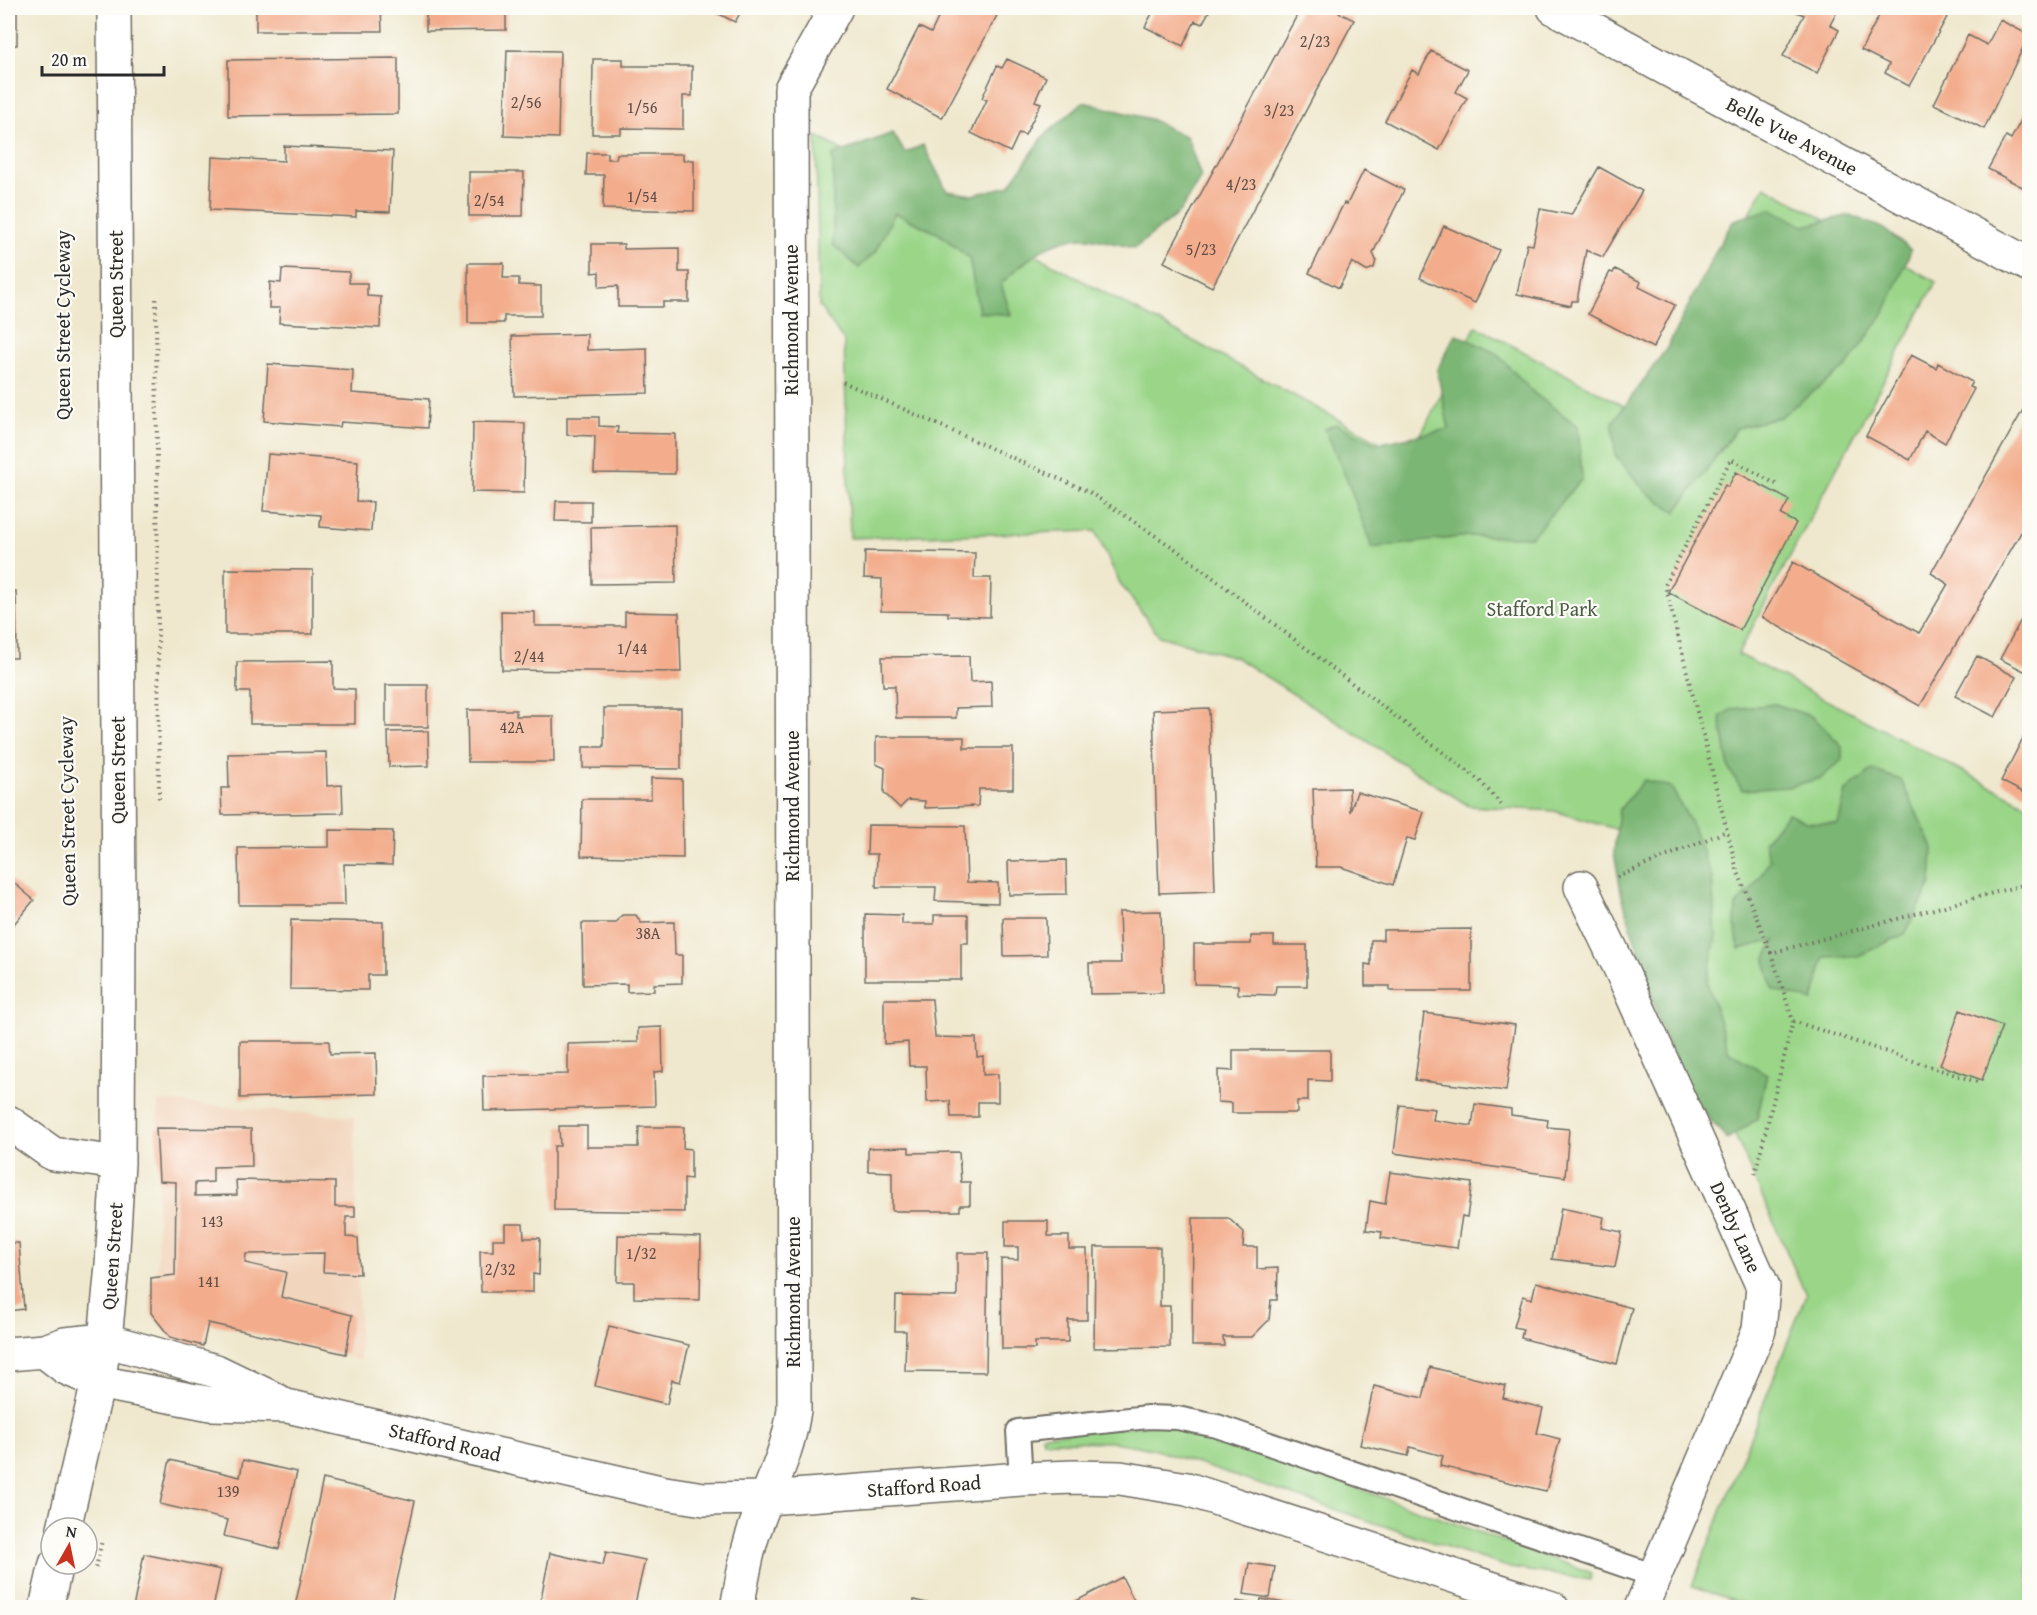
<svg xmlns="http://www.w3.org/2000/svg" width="2037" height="1615" viewBox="0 0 2037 1615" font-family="'Gentium Book Plus',serif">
<rect width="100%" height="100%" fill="#fdfcf7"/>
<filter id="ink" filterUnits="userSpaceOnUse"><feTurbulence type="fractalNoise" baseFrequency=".0167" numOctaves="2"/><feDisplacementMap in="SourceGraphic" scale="12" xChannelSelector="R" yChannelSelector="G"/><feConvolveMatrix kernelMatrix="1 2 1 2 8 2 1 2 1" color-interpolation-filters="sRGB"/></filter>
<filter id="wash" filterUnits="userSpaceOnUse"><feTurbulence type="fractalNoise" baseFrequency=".008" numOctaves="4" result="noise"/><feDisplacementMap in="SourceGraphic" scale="24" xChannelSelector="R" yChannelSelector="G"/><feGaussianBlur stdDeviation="1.35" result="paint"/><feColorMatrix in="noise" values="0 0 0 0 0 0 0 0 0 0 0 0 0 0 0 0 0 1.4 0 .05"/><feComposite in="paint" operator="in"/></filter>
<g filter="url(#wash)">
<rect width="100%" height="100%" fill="#efe8ce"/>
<!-- built -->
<path fill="#f2d5bd" d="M158,1101L354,1117L360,1361L181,1313L157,1291Z"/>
<!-- green -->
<path fill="#9ad588" stroke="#62805a" stroke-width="1.5" d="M816,136L1409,458L1476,326L1637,413L1765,186L1936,282L1738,654L2029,806V1607H1753L1692,1586L1806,1295L1654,953L1622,831L1554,811L1469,806L1235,657L1159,636L1120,583L1095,531L850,538L844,341L819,306Z
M1159,1424L1201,1432L1592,1573L1590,1580L1510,1568L1153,1449L1114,1442L1043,1441L1042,1435Z"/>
<!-- forest -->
<path fill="#7bb674" stroke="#537050" stroke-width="1.5" d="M1083,102L1150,119L1187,137L1201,177L1180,212L1135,248C1119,245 1101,239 1085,238C1052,236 1023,262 1001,284L1011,315L979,312L969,258L939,234L895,213L875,252L859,268L833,245V155L893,133L905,153L923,145L947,191L972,195L1009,186L1043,137Z
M1772,209L1804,226L1850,215L1882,228L1911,250L1886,310L1847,366L1780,417L1737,428L1676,512L1647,493L1615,455L1613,422L1667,348L1720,243L1734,220Z
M1456,334L1496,353L1535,394L1578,426L1582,479L1531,537L1469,536L1372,548L1348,482L1325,429L1336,424L1376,444L1449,429L1437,370Z
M1775,704L1813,717L1842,746V760L1821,778L1788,787L1742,790L1729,769L1720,717L1732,709Z
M1872,770L1901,780L1933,848L1931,884L1905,934L1858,956L1824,957L1813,1001L1773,990L1765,960L1775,940L1739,949L1735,924L1736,905L1754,886L1770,860L1764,842L1788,813L1807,822L1838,824L1846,791Z
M1644,780L1671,787L1693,827L1712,877L1716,936L1707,982L1729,1052L1767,1074L1757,1119L1727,1139L1690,1096L1661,1028L1622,896L1614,852L1619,810Z"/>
<g id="blocks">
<!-- building -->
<path fill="#f3ad8d" d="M8,8H17V45H8Z
M256,8H381L382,31H256Z
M426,8H506V30L426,31Z
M707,8H743L735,22Z
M937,8H1001L942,118L887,89L919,27L931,33L939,16L934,13Z
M1155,8H1211L1202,24L1195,21L1183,46L1145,27Z
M1301,8H1343L1339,13L1354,20L1212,287L1164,262Z
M1787,8H1839L1830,25L1839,30L1817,73L1783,56L1804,15Z
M1883,8H1952L1909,86L1885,73L1889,64L1861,50Z
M2000,20L2029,35L1984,129L1934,104L1968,35L1987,45Z
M507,50L560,51L558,138L504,136Z
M1431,51L1468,70L1456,92L1467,98L1439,150L1385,121L1412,70L1419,74Z
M398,58V114L228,116V60Z
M593,59H623V66H692V96H683V129L621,128V134H592Z
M1007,59L1046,77L1035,101L1041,103L1025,135L1019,133L1010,152L971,133L987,100L982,98L997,66L1002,68Z
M2026,111L2030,112V182L2026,189L1988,169L2006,136L2011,139Z
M284,146L393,151L390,212L356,211V217L210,210L212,157L284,161Z
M587,153H607V159H616L617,154H683V160H694V211L603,209L604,175H586Z
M1599,167L1642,191L1603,257L1586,250L1577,301H1572L1571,306L1517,294L1527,244L1533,245L1540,209L1571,215Z
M1364,170L1404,190L1373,253L1376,260L1374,268L1366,271L1352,262L1339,288L1309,273L1344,203L1347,204Z
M469,172H524L523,216H469Z
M1444,226L1499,250L1475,303L1420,278Z
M592,244H624V249L679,248V272H689V302H663V307H618V286L599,287V272L592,273Z
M468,263H504L503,278H519V285L541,286V316H504V323H468Z
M282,269L349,272V283H367V296L381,297L380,328L279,323L280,308H269L270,282L281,283Z
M1615,269L1641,282L1639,287L1675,305L1653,348L1588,314L1610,272L1613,273Z
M587,334V350L647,348L648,393L514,396L512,336Z
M1911,355L1936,368L1938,363L1972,382L1969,387L1974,389L1945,443L1925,431L1910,460L1866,436Z
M268,364L353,370L352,393L429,399L427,428L341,422L340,427L264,421Z
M2028,401L2030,402V517L1920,706L1762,617L1793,562L1919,633L1948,584L1931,573Z
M567,417H599V426L618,427L617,433L675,434V474L594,473L595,436L567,435Z
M473,422L525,423L524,493L472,492Z
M268,454L358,461L356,501L373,502L371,531L320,527L321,515L263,511Z
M1736,472L1789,500L1781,515L1796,523L1740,630L1668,592L1725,485L1728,487Z
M556,501H591V522L555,521Z
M675,525L676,583L592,584L591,527Z
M865,551L975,553L974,578H991L990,617L948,616V612L881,611L882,579L864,578Z
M225,569L313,570V634H225Z
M8,591H16L17,658H8Z
M501,611L535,612V626H625V612L679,613L681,672L502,670Z
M2021,620L2030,625V674L2000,659Z
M969,656L970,682L991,681L992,707L956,708V718H896L895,686H883L882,657Z
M1977,656L2016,677L1995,717L1955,696Z
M333,661V688L355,689V724H250V692H237V662Z
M386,685H428V727H386Z
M604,708H681V769L583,768V747H604Z
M1209,708L1215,891L1159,893L1153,710Z
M467,710H516V716H553L554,762H468Z
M428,731L429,766L389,767L388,732Z
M876,737H964V748H1013V789H979L978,806L925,808V801L908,800L900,808L884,793L885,768L876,764Z
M2023,738L2030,741V796L2001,781Z
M326,752L327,786L342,785L343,813L222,815L221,788H229L228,754Z
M651,778L682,779L683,858L581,856L582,799H651Z
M1349,788L1350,812L1357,792L1424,812L1415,840L1407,838L1393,885L1341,867H1316L1313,789Z
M868,825L965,826L967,882L998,883V903L935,901L936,887H876L877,854H867Z
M329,830L393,831L392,865L344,864L345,905H239L238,848L329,847Z
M1066,860L1067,894L1009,895L1008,861Z
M8,878L34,900L8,931Z
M1161,911L1163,993L1090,994L1089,963H1121L1119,912Z
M865,914L902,915V924H934V915H968V943H961V980H865Z
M622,915H636L641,923L674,922L675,955H682V983L654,984V991L627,992V984L583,985L582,923H616Z
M1003,918H1046L1047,955L1004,956Z
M291,920L383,922V975H368V990L290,989Z
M1471,929V991H1390V986H1365V964L1371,965V940H1383V930Z
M1251,936H1274V945H1307V986H1276L1275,995L1238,994V985L1194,984V944H1251Z
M884,999H932L935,1037L976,1038L977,1057L983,1056V1075L998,1074V1102H978V1117H951L950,1101L927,1102L926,1066H909L908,1042L884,1044Z
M1960,1010L2002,1026L1982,1080L1940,1065Z
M1424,1013L1515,1025L1506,1091L1415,1080Z
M662,1027L663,1071L654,1072L655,1106L484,1111L483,1076L568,1074V1044L638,1042V1028Z
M240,1041H329L330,1054L376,1053L377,1094L240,1098Z
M1233,1050H1330V1081L1308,1080V1101H1297V1113H1232V1103L1218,1102V1070L1233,1071Z
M1475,1104L1511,1109V1115L1548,1120L1547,1127L1569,1129L1565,1177L1394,1153L1400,1105L1435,1109L1433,1120L1472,1126Z
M559,1126H587V1147H638L639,1127H684L683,1148L691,1149V1179L684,1178V1212L554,1210V1146H560Z
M156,1128L251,1129L252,1166L213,1167V1182L195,1183V1196L237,1195L236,1180L335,1182V1207H355V1217H346V1237L358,1238L360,1274L323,1272L324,1253L246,1254L245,1263L286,1272L281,1297L352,1315L346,1354L208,1323L203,1346L170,1337L151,1313V1278L175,1275L176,1182L159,1181Z
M909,1147V1153L959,1152L961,1182H970V1205H960V1211H892V1172L868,1171V1148Z
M1390,1172L1472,1183L1467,1217L1462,1216L1457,1248L1381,1238L1382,1232L1366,1230L1370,1201L1385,1204Z
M1561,1208L1604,1217L1602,1228L1622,1232L1615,1267L1552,1259Z
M1193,1218H1228L1244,1232L1243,1247H1257V1269L1278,1268L1277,1300H1271L1269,1320L1252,1337H1223L1224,1346H1192Z
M1005,1221H1048V1236H1069V1249H1087V1320H1068V1342H1035V1349H1002L1001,1259L1018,1260V1247H1005Z
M505,1224H523L524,1238H540L539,1275L533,1274V1292H481L480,1251H493V1239H505Z
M618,1235L701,1237L700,1300L634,1298V1282H617Z
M8,1243H19L24,1309L8,1311Z
M1095,1247H1160V1306H1170V1347L1094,1348Z
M957,1253H988L986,1372L905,1371L906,1331H895L896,1296L957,1297Z
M1536,1282L1632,1308L1617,1364L1521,1338L1523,1329L1514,1327L1523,1296L1532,1299Z
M609,1326L689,1345L680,1382L672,1380L667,1404L595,1386Z
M1430,1367L1506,1386L1503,1398L1543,1408L1537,1433L1560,1439L1546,1491L1440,1466L1443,1456L1410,1447L1408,1456L1360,1445L1374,1386L1423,1398Z
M170,1460L240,1477L243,1460L297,1472L279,1549L224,1536L228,1520L160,1504Z
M323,1479L415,1501L391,1608L295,1606Z
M606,1552L645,1560L634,1608H558L540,1603L550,1553L603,1565Z
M144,1554L221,1570L213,1608H133Z
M1249,1563L1275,1567L1270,1598L1244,1594Z
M1122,1577L1138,1608H1076L1074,1602Z
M1261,1599L1302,1606V1608H1236L1237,1601L1260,1605Z
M914,1600L944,1607V1608H913Z
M828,1604L841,1607V1608H827Z"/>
</g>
</g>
<g filter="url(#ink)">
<use href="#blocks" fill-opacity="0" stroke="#706d64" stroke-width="1.5"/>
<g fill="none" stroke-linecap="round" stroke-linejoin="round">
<!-- lane casing -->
<g stroke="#706d64" stroke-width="26">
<path id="lane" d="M1021,1479L1018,1431L1148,1417L1177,1418L1217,1426L1655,1576"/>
</g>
<!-- street casing -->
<g stroke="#706d64" stroke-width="36">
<path id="street" d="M1554,8L2030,265
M1581,887L1622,972L1763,1287L1759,1330L1641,1608
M44,1351L66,1368L98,1382
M8,1354L44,1351L65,1344L105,1340
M737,1608C742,1583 745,1558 753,1534C767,1492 788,1455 794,1410L791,89L836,8"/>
</g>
<!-- secondary casing -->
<g stroke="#706d64" stroke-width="36">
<path id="secondary" d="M8,1122L53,1154L118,1163
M105,1340L216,1371L278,1401
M98,1382L211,1404L287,1406L665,1493L704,1499L767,1498L1021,1479L1074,1477L1120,1478L1187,1489L1552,1608
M64,1528L98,1382L105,1340L112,1265L118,1163L119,923L114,8
M46,1608L56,1564"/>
</g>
<!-- path -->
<path stroke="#706d64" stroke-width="4" stroke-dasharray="1.5 4.5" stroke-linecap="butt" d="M156,299L159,799
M843,382L1089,492L1174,548L1478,779L1502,805
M1617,877L1727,831
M1771,953L1737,870L1665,585L1731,459L1776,484
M1793,1021L1977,1082
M1755,1174L1793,1021L1771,953L2030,883
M96,1568L102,1540"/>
<!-- lane -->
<use href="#lane" stroke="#fff" stroke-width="22"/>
<!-- street -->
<use href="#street" stroke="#fff" stroke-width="33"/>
<!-- secondary -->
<use href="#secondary" stroke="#fff" stroke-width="33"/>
</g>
</g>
<g text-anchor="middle" stroke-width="4.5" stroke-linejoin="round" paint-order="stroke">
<!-- number labels -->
<g font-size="16" fill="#5d4c44">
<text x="1315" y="47">2/23</text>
<text x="526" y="108">2/56</text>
<text x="642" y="113">1/56</text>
<text x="1279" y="116">3/23</text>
<text x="1241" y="190">4/23</text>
<text x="642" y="202">1/54</text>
<text x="489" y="206">2/54</text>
<text x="1201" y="255">5/23</text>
<text x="632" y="654">1/44</text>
<text x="529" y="662">2/44</text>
<text x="512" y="733">42A</text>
<text x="648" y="939">38A</text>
<text x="212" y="1227">143</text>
<text x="641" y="1259">1/32</text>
<text x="500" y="1275">2/32</text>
<text x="209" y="1287">141</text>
<text x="228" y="1497">139</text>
</g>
<!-- street labels -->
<g font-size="20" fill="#2b2b2b" stroke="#fdfcf7">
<text transform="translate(1792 136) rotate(28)" y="7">Belle Vue Avenue</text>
<text transform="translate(116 284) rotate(-90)" y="7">Queen Street</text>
<text transform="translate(791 320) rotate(-90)" y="7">Richmond Avenue</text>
<text transform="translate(63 325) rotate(-90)" y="7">Queen Street Cycleway</text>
<text transform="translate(118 770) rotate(-90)" y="7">Queen Street</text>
<text transform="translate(792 806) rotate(-90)" y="7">Richmond Avenue</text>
<text transform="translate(67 811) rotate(-91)" y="7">Queen Street Cycleway</text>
<text transform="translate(1736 1227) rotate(66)" y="7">Denby Lane</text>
<text transform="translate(112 1256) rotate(-86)" y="7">Queen Street</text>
<text transform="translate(793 1292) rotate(-90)" y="7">Richmond Avenue</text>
<text transform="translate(445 1442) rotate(13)" y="7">Stafford Road</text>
<text transform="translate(924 1486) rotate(-4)" y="7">Stafford Road</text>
</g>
<!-- park labels -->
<g font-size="20" fill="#4c5e47" stroke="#fdfcf7">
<text x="1542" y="616">Stafford Park</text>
</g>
</g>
<!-- margin -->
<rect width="2037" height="1615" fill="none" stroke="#fdfcf7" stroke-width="30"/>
<!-- north arrow -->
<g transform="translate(69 1546) rotate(9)"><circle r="28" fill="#fdfcf7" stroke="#a9a8a5" stroke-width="1.5"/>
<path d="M0-4.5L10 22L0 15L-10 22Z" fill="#c8321e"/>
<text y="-9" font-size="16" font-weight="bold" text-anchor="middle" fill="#2b2b2b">N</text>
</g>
<!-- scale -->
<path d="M42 66v9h122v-9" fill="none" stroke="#2b2b2b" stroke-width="3"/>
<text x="51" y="66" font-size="18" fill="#2b2b2b" stroke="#fdfcf7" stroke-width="4.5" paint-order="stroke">20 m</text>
</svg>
